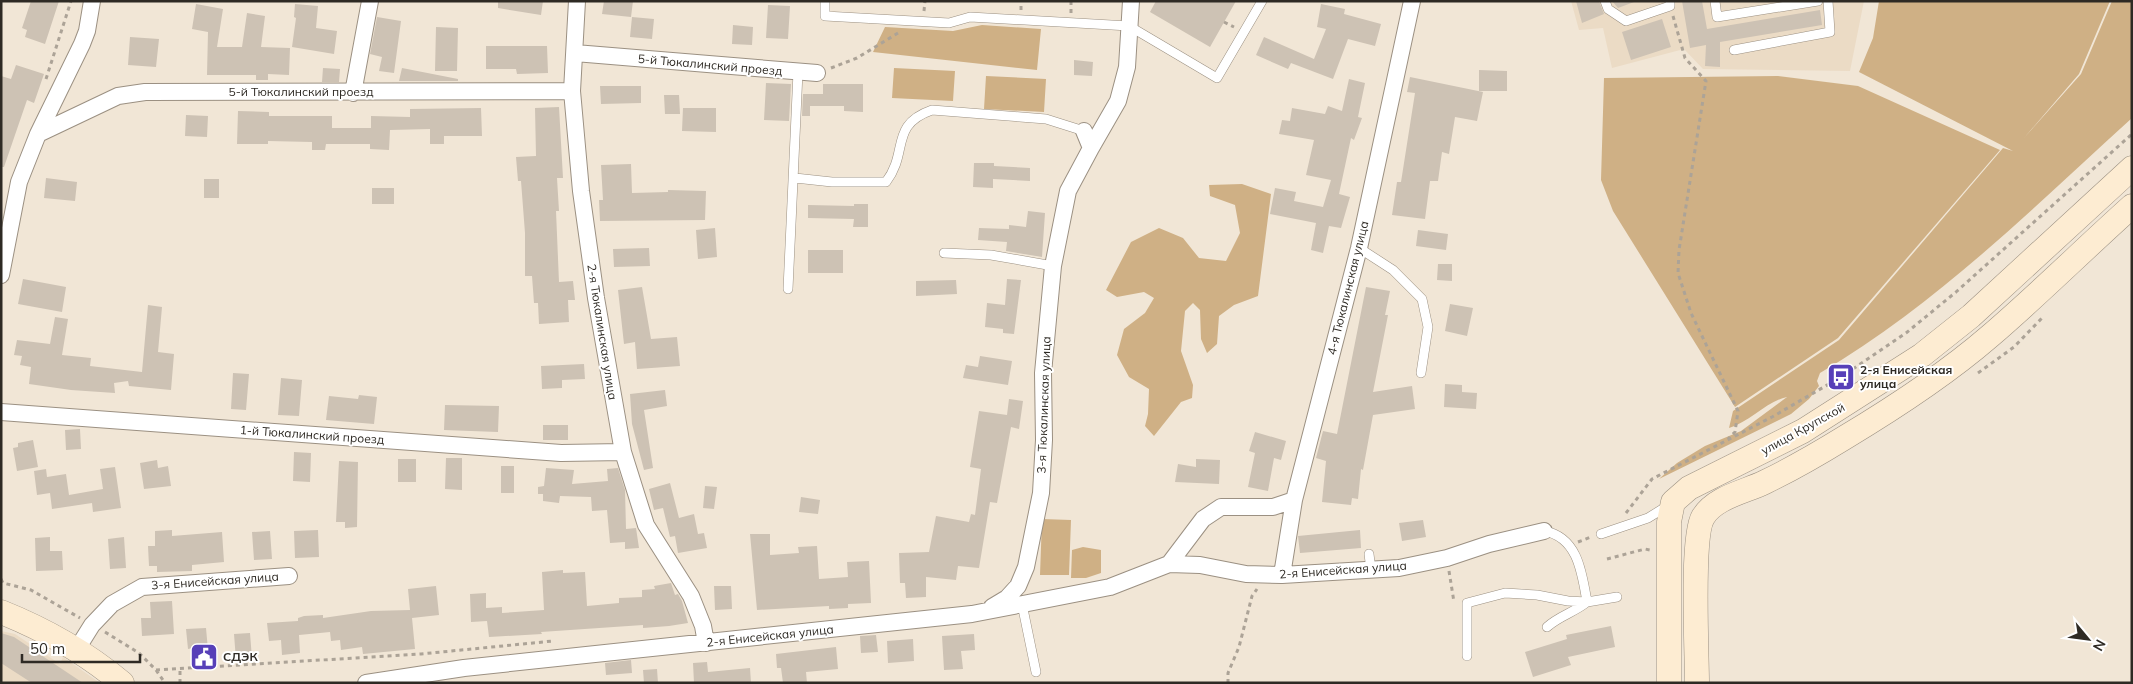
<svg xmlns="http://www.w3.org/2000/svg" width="2133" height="684" viewBox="0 0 2133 684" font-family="Mulish,sans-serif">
<rect width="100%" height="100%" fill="#f1e6d6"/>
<!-- built -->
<path fill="#ebdbc5" d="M1571,1H1864L1850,71L1703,69L1684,49L1612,68L1603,28L1579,30Z
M1,631L15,634L60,664L63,657L100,683H1Z"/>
<!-- green -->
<path fill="#cfb085" d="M1879,1H2110L2079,74L2024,138L2081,74L2112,1H2132V118C2033,208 1936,305 1820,373L1817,381L1819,386L1809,399L1791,414L1659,479L1677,463L1705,446L1741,431L1787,397C1767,401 1750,422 1729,428L1733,411L1839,340L2003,148L2013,151L1859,72L1873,38Z
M982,25L1041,29L1037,70L873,52L885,27L953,31Z
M894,68L955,71L953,101L892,98Z
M986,76L1046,79L1044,112L984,109Z
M1778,76L1858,86L2000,150L1838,338L1735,407L1613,211L1601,180L1604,78Z
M1242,184L1271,194L1258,296L1234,305L1219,316L1217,344L1207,353L1201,339L1200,310L1193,303L1185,311L1181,351L1193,385L1192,398L1181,402L1154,436L1145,426L1148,414L1149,389L1129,377L1117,355L1124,329L1145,313L1154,298L1144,292L1117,297L1106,290L1131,242L1159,228L1183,238L1199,258L1226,261L1240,233L1235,205L1210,196L1209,185Z
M1042,519L1071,520L1069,575H1040Z
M1083,547L1101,550V573L1086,578H1071L1072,550Z"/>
<!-- building -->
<path fill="#cdc2b4" d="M31,1H59L45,44L25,37L27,30L22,28Z
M498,1H543L541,15L498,8Z
M604,1H633L631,17L602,14Z
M1156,1H1236L1210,47L1150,12Z
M1576,1H1599L1604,14L1582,23Z
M1612,1H1634V2L1618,8Z
M1682,1H1702L1707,29L1820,10L1822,25L1720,42V67L1705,66L1706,45L1690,48Z
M196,4L223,9L217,47H242L247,13L265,16L261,47L290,48L289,75L268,74V80H256V75H207L208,32L192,29Z
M295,4L318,6L316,28L337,31L334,54L292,47L296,18L294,17Z
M1321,4L1345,9L1344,14L1381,24L1375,46L1348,39L1333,79L1291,63L1288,69L1256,55L1264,37L1314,59L1326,29L1317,27Z
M768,5L790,6L788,39L766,38Z
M377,17L401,21L394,73L379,71L382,57L370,54Z
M632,17L654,19L652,39L630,37Z
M1662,19L1671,47L1631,60L1622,32Z
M733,25L753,27L752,45L732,44Z
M436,27L458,28L457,71H435Z
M130,37L159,39L156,67L128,65Z
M486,46H547L548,73L517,74L516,69H486Z
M1074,60L1093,62L1092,76L1074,75Z
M16,65L44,74L34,103L27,100L4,167H1V76L11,79Z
M323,68L340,69L339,82H322Z
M402,68L458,79V81H399Z
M1479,70L1507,71V91H1479Z
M1410,77L1483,92L1477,121L1455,117L1449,154L1442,152L1438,181H1430L1425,219L1392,215L1397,182H1401L1415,93L1407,92Z
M1349,79L1365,83L1358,117L1362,118L1354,140L1351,138L1339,194L1350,197L1341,228L1329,226L1323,253L1311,250L1316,223L1270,214L1275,188L1296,192L1294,201L1323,207L1331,180L1306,175L1314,140L1279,134L1282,120L1290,121L1292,108L1325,114L1328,106L1342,111Z
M766,83L791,84L789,121L764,120Z
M823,84H863V112L844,111V106H810V116H802L803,94H823Z
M600,86H641V103L601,104Z
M664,95H679L680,114H665Z
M559,107L563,178H557L559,211H556L559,282L573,281L575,300H568L569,322L539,324L538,303H534L532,276H525V233L521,181H518L516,157L536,156L535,108Z
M481,108L482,136H444V144H430V129L390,130L389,150L370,149V144H326L325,150H312V142L268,141V144H237L238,111L269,112V116H332V128H371V116L410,117V109Z
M683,108H716V132L682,131Z
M186,115L208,116L207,137L185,136Z
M974,163H994V166L1030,168V181L993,179V188L973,187Z
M631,164L632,193L668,192V190L706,191L705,220L600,221L599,200H603L601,165Z
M46,178L77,182L75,201L44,198Z
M204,179H219V198H204Z
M372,188H394V204H372Z
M854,204H868V227H853L854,219L808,218V205L854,206Z
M1028,211L1045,213L1042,257L1006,251L1007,242L978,240L979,228L1009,229V225L1026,227Z
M715,228L717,257L698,259L696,230Z
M1418,230L1448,234L1446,250L1416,246Z
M649,248L650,266L614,267L613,249Z
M808,250H843V273H808Z
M1438,264H1452V281L1437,280Z
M23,279L66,287L62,312L18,304Z
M1007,279L1021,280L1014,334L1003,333V329L985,327L987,303L1005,305Z
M956,280L957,294L916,296V281Z
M642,287L651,339L677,337L680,366L637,369L635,342L624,344L618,290Z
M1366,287L1390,291L1385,315H1388L1373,392L1412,386L1415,409L1373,415L1363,470L1361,469L1358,499L1352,498L1351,505L1322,502L1326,461L1316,458L1323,431L1337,434Z
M1450,304L1473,308L1467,336L1445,331Z
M148,305L162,307L158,352L174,354L171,390L129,386L128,381L114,383L115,393L71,390L29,384L31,367L20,365L22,356L14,355L17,340L50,344L55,317L68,319L62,355L91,358L90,366L142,372Z
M980,356L1012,361L1008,385L963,378L966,365L978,367Z
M584,364L585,379L562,380V388L542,389L541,366Z
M233,373L249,374L246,410L231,409Z
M281,378L302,380L299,416L278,415Z
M1445,384L1462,385V392L1477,393L1476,409L1444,407Z
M665,390L667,406L644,410L653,468L644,470L632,424L630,394Z
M359,395L377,397L374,424L326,420L329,396L358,399Z
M1009,399L1023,401L1019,429L1011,427L997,503L990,502L979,568L958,566L956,580L926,577V597L906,598L905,583H900L899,553L929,552L936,516L969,522L971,514L975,515L981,469L970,467L979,411L1007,415Z
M445,405L499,406L498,432L444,430Z
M543,425H568V440H543Z
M80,429L81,449L66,450L65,430Z
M1255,432L1286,441L1281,460L1274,458L1268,491L1248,487L1255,453L1249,451Z
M33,440L38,467L17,471L13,448L18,447V443Z
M294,452L311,453L310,482L293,481Z
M446,458H462V490L445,489Z
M398,459H416V482H398Z
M1196,459L1220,460L1219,484L1175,482L1178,464L1196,467Z
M157,460L158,468L168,466L171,486L144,489L140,463Z
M339,461L358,462L357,527L345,528V522H336Z
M501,466H514V493H501Z
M115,467L121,508L93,512L92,503L52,509L50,493L37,495L34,471L46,469L47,477L66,474L69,495L103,489L100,469Z
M546,468L574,470L572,484L608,481L607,469L618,468L625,490L626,529L636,528L639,548L625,549V542L610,543L607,510L592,511L591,497L560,496L559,503L543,501V494H538V487L544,486Z
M670,483L679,518L694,514L698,534L704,533L707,548L678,553L675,536L670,537L663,508L654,510L649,489Z
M705,486L717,487L714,509L703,508Z
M801,497L820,500L818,514L799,512Z
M1423,520L1426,537L1402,541L1399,523Z
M172,530V536L222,532L224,562L192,565V571L157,572V566H149L148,546H155V531Z
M318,530L319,557L295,558L294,531Z
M1360,530L1361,548L1300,553L1298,536Z
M270,531L272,559L254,560L252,532Z
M750,534H770V555L799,553L798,547L817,546L819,579L848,577L847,562L869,561L871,603L848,604V608L829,609V606L757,610Z
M50,537V551H62L63,570L36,571L35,538Z
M124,537L126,568L110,569L108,539Z
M563,570V573L585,572L587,606L619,603V598L642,597V590L655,589L654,586L671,583L675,595L678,594L682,601L688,623L669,626L643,628V625L541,632L542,634L489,637L487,621L471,622L470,594L486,593V608L502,607V613L544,610L542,572Z
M436,586L439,615L412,618L415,649L363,654L362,647L341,650L340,640L331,641L330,632L299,635L300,653L282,655L281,640L269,641L267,623L298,621V618L304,616L323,615V618L371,611L410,610L408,589Z
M714,586H731L732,609L715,610Z
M172,601L174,634L142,636L141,618H151L150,602Z
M1611,626L1615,647L1568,657L1571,665L1533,677L1525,652L1567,639L1566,635Z
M206,628L209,661L194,662L193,648L188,649L186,629Z
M1,633L14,637L83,683H32L1,663Z
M250,633L252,659L236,660L234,634Z
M974,634L975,650L961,651L963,669L944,670L942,636Z
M876,635L878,652L861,653L860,636Z
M913,639L914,661L888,663L887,641Z
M836,647L838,669L806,672L807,683H783L781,668H777L776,654Z
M631,660L632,673L606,675L605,663Z
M707,662L708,672L750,668L751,683H694L693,663Z
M657,669L658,683H644L643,670Z"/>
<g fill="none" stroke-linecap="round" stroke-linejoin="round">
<!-- lane casing -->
<g stroke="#9b9082" stroke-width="10">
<path id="lane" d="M825,1V16L949,23L970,17L1129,26L1217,78L1262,1
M1605,1L1608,9L1626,21L1670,6V1
M1715,1L1717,17L1818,1
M1734,50L1830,32L1828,1
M795,178L832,182H886C909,152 889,125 932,110L1046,119L1084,131
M1359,248L1393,270L1422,299L1428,327L1421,373
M944,253L991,255L1053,266
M788,289L798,72
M1544,531C1578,537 1582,573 1587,602C1575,612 1559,616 1547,627
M1601,534L1648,518L1669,505
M1369,554L1371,570
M1022,604L1036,672
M1467,656V603L1505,593L1537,595L1568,601L1587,602L1617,597"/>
</g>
<!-- street casing -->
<g stroke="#9b9082" stroke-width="18">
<path id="street" d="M577,1L572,91L581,191L596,298L623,452L646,525L691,596L703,626L706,643
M575,53L817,73
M353,93L370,1
M38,134L118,96L145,92L572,91
M1091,148L1118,101L1127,67L1131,1
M1,275L19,182L38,134L82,44L87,31L92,1
M1,412L561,453L623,452
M1169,564L1203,519L1221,507H1273L1294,500
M1282,575L1294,500L1359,248L1412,1
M992,607L1007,598L1018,586L1026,567L1041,493L1044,440L1043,373L1053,266L1068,191L1091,148L1084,131
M77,649L92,625L112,604L142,587L289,576
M366,683L464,668L972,614L1110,587L1169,564L1200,565L1246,574L1282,575L1399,568L1447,558L1489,544L1544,531"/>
</g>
<!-- secondary casing -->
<g stroke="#9b9082" stroke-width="25">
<path id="secondary" d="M1,612C46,630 85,652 122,683
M1669,683V522L1673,502L1689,488L1803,431L1922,355L1971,316L2132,168
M1697,683C1697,652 1691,537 1703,517C1715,497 1745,492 1765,482C1792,469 1818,454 1844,438C1894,408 1945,375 1990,336C2038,295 2084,249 2132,206"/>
</g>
<!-- path -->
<path stroke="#aca397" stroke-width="3" stroke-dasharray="4 4" stroke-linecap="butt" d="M1021,10V1
M924,11L925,1
M1071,13V1
M1673,16L1685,58L1706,81L1679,250L1678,273L1691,313L1738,411L1735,432L1728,439
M1224,22L1234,27
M831,68L857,58L898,33
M46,79L71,1
M1978,373L2014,347L2043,317
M1626,513L1652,479L1772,417L1841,377L1906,333L1956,292L2132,134
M1578,542L1591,537
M1607,559L1645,549L1650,550
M1449,571L1454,602
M1,579L3,583L31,590L80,618
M105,632L139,653L156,670L421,654L553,641
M156,670L165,683
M180,683V669
M1228,683V673L1239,647L1252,596L1257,589"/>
<!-- lane -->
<use href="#lane" stroke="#fff" stroke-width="9"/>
<!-- street -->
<use href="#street" stroke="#fff" stroke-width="16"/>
<!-- secondary -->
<use href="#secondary" stroke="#fdecd2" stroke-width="24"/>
</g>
<!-- icons -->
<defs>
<g id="bus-square" transform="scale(1.4375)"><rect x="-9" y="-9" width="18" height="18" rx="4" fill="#5740b8" stroke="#fff"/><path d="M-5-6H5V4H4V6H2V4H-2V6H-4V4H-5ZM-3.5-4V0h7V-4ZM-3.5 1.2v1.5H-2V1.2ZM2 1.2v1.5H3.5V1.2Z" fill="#fff"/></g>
<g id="civic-square" transform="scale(1.4375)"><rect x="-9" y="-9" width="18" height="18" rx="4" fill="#5740b8" stroke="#fff"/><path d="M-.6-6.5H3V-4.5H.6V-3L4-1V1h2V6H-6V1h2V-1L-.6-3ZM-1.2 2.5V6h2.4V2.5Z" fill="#fff"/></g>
</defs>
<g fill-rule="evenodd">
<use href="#bus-square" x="1841" y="377"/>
<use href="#civic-square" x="204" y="657"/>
</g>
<g text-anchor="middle" stroke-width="4" stroke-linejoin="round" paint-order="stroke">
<!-- street labels -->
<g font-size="12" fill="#2e2a24" stroke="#fff">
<text transform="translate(710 65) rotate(5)" y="4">5-й Тюкалинский проезд</text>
<text x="301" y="96">5-й Тюкалинский проезд</text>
<text transform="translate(1348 288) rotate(-76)" y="4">4-я Тюкалинская улица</text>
<text transform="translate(602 332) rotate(81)" y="4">2-я Тюкалинская улица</text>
<text transform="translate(1044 405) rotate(-88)" y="4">3-я Тюкалинская улица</text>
<text transform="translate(1803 429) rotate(-29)" y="4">улица Крупской</text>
<text transform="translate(312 435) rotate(4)" y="4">1-й Тюкалинский проезд</text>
<text transform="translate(1343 570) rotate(-4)" y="4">2-я Енисейская улица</text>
<text transform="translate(215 581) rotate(-4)" y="4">3-я Енисейская улица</text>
<text transform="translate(770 636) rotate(-6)" y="4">2-я Енисейская улица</text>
</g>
<!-- poi labels -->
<g font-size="12" font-weight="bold" fill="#2e2a24" stroke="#fff" text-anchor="start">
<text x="1860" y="374">2-я Енисейская<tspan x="1860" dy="14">улица</tspan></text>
<text x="223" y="661">СДЭК</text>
</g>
</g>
<!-- border -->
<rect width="2133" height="684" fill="none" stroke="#2e2a24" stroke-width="5"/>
<!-- north arrow -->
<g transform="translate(2088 639) rotate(119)" stroke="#ffffff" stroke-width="4" paint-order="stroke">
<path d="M0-4L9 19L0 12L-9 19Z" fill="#2e2a24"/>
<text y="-8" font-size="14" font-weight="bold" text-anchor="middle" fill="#2e2a24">N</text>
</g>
<!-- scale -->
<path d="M22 654v8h118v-8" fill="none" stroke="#2e2a24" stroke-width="2.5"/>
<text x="30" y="654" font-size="15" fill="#2e2a24" stroke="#ffffff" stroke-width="4" paint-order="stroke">50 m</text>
</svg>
